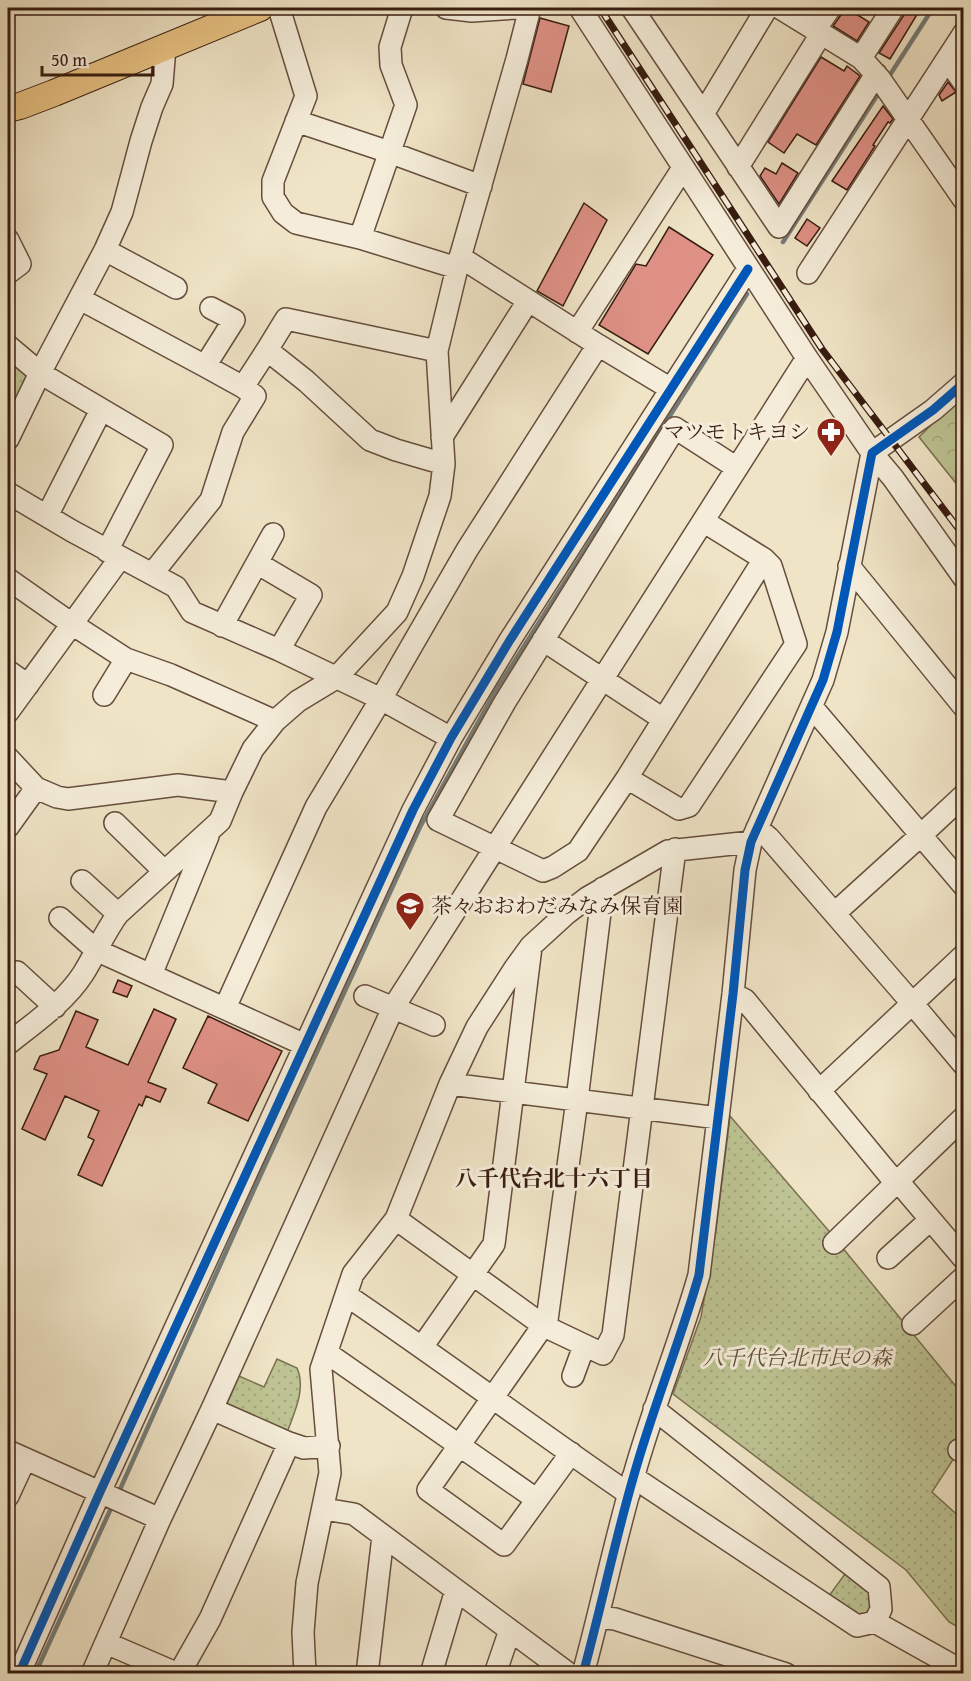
<svg xmlns="http://www.w3.org/2000/svg" width="971" height="1681" viewBox="0 0 971 1681" font-family="'Gentium Book Plus','Noto Serif JP',serif">
<defs>
<pattern id="grass-dots" width="8" height="8" patternUnits="userSpaceOnUse" patternTransform="scale(1.5)"><rect width="8" height="8" fill="#bdc392"/><path d="M2 2h.1M6 6h.1" fill="none" stroke="#a3a77d" stroke-width="1.8" stroke-linecap="round"/></pattern>
<pattern id="forest-crowns" width="20" height="18" patternUnits="userSpaceOnUse" patternTransform="scale(1.5)"><rect width="20" height="18" fill="#bdc392"/><path d="M2 6a3 3 0 1 1 6 0M12 15a3 3 0 1 1 6 0" fill="none" stroke="#a3a77d"/></pattern>
</defs>
<rect width="100%" height="100%" fill="#efe4c6"/>
<filter id="stains"><feTurbulence type="fractalNoise" baseFrequency=".00333" numOctaves="4"/><feColorMatrix values="0 0 0 0 .2 0 0 0 0 .09 0 0 0 0 .02 0 0 0 .5 -.17"/></filter>
<radialGradient id="worn" r=".72"><stop offset=".6" stop-color="#630" stop-opacity="0"/><stop offset="1" stop-color="#630" stop-opacity=".3"/></radialGradient>
<!-- grass -->
<path fill="url(#grass-dots)" stroke="#7a7051" stroke-width="1.5" d="M8,357L32,378L8,423Z
M730,1116L828,1230L963,1395V1444L932,1492L963,1520V1630L949,1622L906,1570L673,1394L701,1317L716,1230Z
M277,1359L297,1368C306,1388 295,1411 288,1430L280,1432L225,1408L239,1376L264,1387Z
M850,1567L877,1589L879,1608L857,1622L826,1600Z"/>
<!-- forest -->
<path fill="url(#forest-crowns)" stroke="#7a7051" stroke-width="1.5" d="M963,395V492L919,437L945,411Z"/>
<g fill="none" stroke-linecap="round" stroke-linejoin="round">
<!-- stream -->
<path stroke="#757c78" stroke-width="4.5" d="M888,78L933,8
M783,242L880,91
M118,1494L247,1205L420,827L495,692L747,294
M35,1674L113,1504"/>
</g>
<!-- building -->
<path fill="#df9186" stroke="#381c10" stroke-width="1.5" d="M843,8H860L856,14L869,22L857,41L833,26L841,15Z
M906,8H921L890,59L879,53L904,15Z
M540,18L569,26L551,92L523,84Z
M821,57L844,71L847,66L860,76L816,145L797,134L784,153L768,142Z
M948,82L956,92L942,101L939,95Z
M883,106L893,119L890,123L888,122L873,145L875,146L847,190L832,181Z
M782,163L798,173L779,204L760,176L765,168L776,174Z
M584,203L607,220L563,306L537,291Z
M807,219L820,228L807,246L795,238Z
M669,227L713,255L648,354L599,325L636,264L646,266Z
M118,980L132,986L127,997L113,992Z
M154,1009L176,1019L148,1082L166,1089L160,1102L146,1096L142,1106L139,1104L102,1186L78,1175L94,1140L88,1137L99,1111L65,1096L45,1140L22,1129L47,1074L34,1069L40,1056L59,1050L76,1011L98,1020L86,1047L128,1065Z
M208,1016L282,1051L248,1121L208,1103L217,1084L183,1068Z"/>
<g fill="none" stroke-linecap="round" stroke-linejoin="round">
<!-- minor casing -->
<g stroke="#664e3e" stroke-width="24">
<path id="minor" d="M279,8L306,96L273,181V197L283,213L296,223L360,238L457,268
M446,8L472,11L516,8
M580,8L807,358L872,453L893,478L964,578
M632,8L779,227L876,74
M780,8L861,58L880,79L964,200
M815,30L830,8
M861,58L893,8
M947,59L964,83
M703,114L767,8
M296,121L389,152L481,186
M738,167L821,34
M360,238L406,105L391,65L390,47L402,8
M8,240L20,264L8,273
M105,250L176,288
M460,257L598,345L671,389
M808,273L964,33
M577,332L683,168
M8,346L40,373L162,445L107,551
M267,350L286,319L437,351
M205,366L234,320L211,308
M243,387L267,350L306,381L370,440L396,450L444,464
M442,437L528,301
M8,439L40,373L105,250L122,212L141,141L152,107L162,84L165,47
M8,493L72,531L152,574L211,500L233,432L255,396L243,387L205,366L80,299
M47,516L101,410
M703,521L764,559L627,778L578,851L553,867L543,871L438,820L505,702L675,428L737,468
M257,563L311,595L279,650
M849,566L964,707
M152,574L176,587L192,612L279,650L381,699L451,738
M8,579L72,624L126,659L171,675L275,721
M222,626L273,534
M543,640L663,719
M8,671L28,685
M104,695L126,659
M812,707L964,886
M8,712L120,558
M8,758L36,788L57,797L68,799L178,785L232,792
M627,778L679,809L689,806L796,644L771,566L764,559
M115,823L164,871
M8,827L36,788
M757,828L769,838L912,1003L964,1065
M82,881L118,914
M835,913L921,835L964,795
M60,918L96,950L305,1045
M17,972L55,1007
M151,975L208,836
M733,994L745,1000L895,1182
M365,996L434,1025
M225,1008L316,807L381,699L467,550L598,345
M8,1044C34,1023 64,1003 83,974C95,955 104,933 118,914L220,821L232,792L253,749L275,721L298,701L336,678L397,612L413,576L440,496L444,464L437,351L457,268L517,59L530,8
M450,1084L718,1118
M819,1091L964,955
M897,1180L964,1259
M396,1219L544,1326L603,1354L613,1335L675,849
M834,1243L964,1117
M888,1258L930,1220
M346,1295C442,1360 534,1429 629,1494
M913,1324L964,1277
M422,1347L494,1244L531,947
M327,1353L536,1499
M573,1376L584,1346
M212,1409L289,1443L304,1448L329,1446
M654,1409L879,1587L881,1609L875,1622
M959,1450L964,1453
M8,1451L160,1519
M571,1453L504,1545L428,1490L547,1320L577,1100L603,888
M633,1477L857,1626L875,1622L964,1672
M8,1496L25,1459
M324,1509L354,1514L569,1674
M599,1617L615,1619L786,1674
M106,1643L178,1674
M19,1674L100,1492L413,810L451,738L510,640L748,269
M92,1674L160,1519L212,1409L393,1008L807,358
M179,1674L210,1619L289,1443
M305,1674L303,1632L307,1583L330,1473L321,1369L353,1274L396,1219L450,1084L477,1027L515,968L531,946L566,914L587,898L668,851L751,842
M367,1674L383,1536
M431,1674L456,1590
M495,1674L510,1630
M583,1674C601,1608 615,1540 634,1475C653,1407 680,1342 699,1275L733,994L745,870L751,842L823,680L837,632L872,453L933,410L964,383"/>
</g>
<!-- major casing -->
<g stroke="#381c10" stroke-width="28">
<path id="major" d="M8,109L20,106L54,93L260,8"/>
</g>
<!-- minor -->
<use href="#minor" stroke="#f5edda" stroke-width="21"/>
<!-- major -->
<use href="#major" stroke="#e8c283" stroke-width="26"/>
<!-- rail casing -->
<g stroke="#381c10" stroke-width="7">
<path id="rail" d="M600,8L822,349L964,536"/>
</g>
<!-- rail -->
<use href="#rail" stroke="#f5edda" stroke-width="4.5" stroke-dasharray="14" stroke-linecap="butt"/>
<!-- cycleway casing -->
<g stroke="#f5edda" stroke-width="13">
<path id="cycleway" d="M19,1674L100,1492L413,810L451,738L510,640L748,269
M583,1674C601,1608 615,1540 634,1475C653,1407 680,1342 699,1275L733,994L745,870L751,842L823,680L837,632L872,453L933,410L964,383"/>
</g>
<!-- cycleway -->
<use href="#cycleway" stroke="#0057b8" stroke-width="9"/>
</g>
<!-- icons -->
<defs>
<g id="pharmacy-pin" transform="scale(1.5)"><path d="M0 17L-7.5 6A9.5 9.5 0 1 1 7.5 6Z" fill="#8f2418" stroke="#f5edda"/><path d="M-2-6h4v4h4v4h-4v4h-4v-4h-4v-4h4Z" fill="#fff"/></g>
<g id="school-pin" transform="scale(1.5)"><path d="M0 17L-7.5 6A9.5 9.5 0 1 1 7.5 6Z" fill="#8f2418" stroke="#f5edda"/><path d="M0-5L7-2L0 1L-7-2ZM-4 1L0 2.5L4 1V4Q0 6-4 4Z" fill="#fff"/></g>
</defs>
<g fill-rule="evenodd">
<use href="#pharmacy-pin" x="831" y="432"/>
<use href="#school-pin" x="410" y="906"/>
</g>
<g text-anchor="middle" stroke-width="6" stroke-linejoin="round" paint-order="stroke">
<!-- poi labels -->
<g font-size="21" fill="#381c10" stroke="#f5edda" text-anchor="end">
<text x="810" y="439">マツモトキヨシ</text>
<text x="431" y="913" text-anchor="start">茶々おおわだみなみ保育園</text>
</g>
<!-- park labels -->
<g font-size="21" font-style="italic" fill="#604e37" stroke="#f5edda">
<text x="797" y="1365">八千代台北市民の森</text>
</g>
<!-- neighbourhood labels -->
<g font-size="22" font-weight="bold" fill="#381c10" stroke="#f5edda">
<text x="554" y="1186">八千代台北十六丁目</text>
</g>
</g>
<!-- margin -->
<rect width="971" height="1681" fill="none" stroke="#efe4c6" stroke-width="30"/>
<rect x="9" y="9" width="953" height="1663" fill="none" stroke="#381c10" stroke-width="3"/>
<rect x="15" y="15" width="941" height="1651" fill="none" stroke="#381c10" stroke-width="1.5"/>
<!-- scale -->
<path d="M42 66v9h111v-9" fill="none" stroke="#381c10" stroke-width="3"/>
<text x="51" y="66" font-size="18" fill="#381c10" stroke="#f5edda" stroke-width="4.5" paint-order="stroke">50 m</text>
<rect width="100%" height="100%" filter="url(#stains)"/>
<rect width="100%" height="100%" fill="url(#worn)"/>
</svg>
